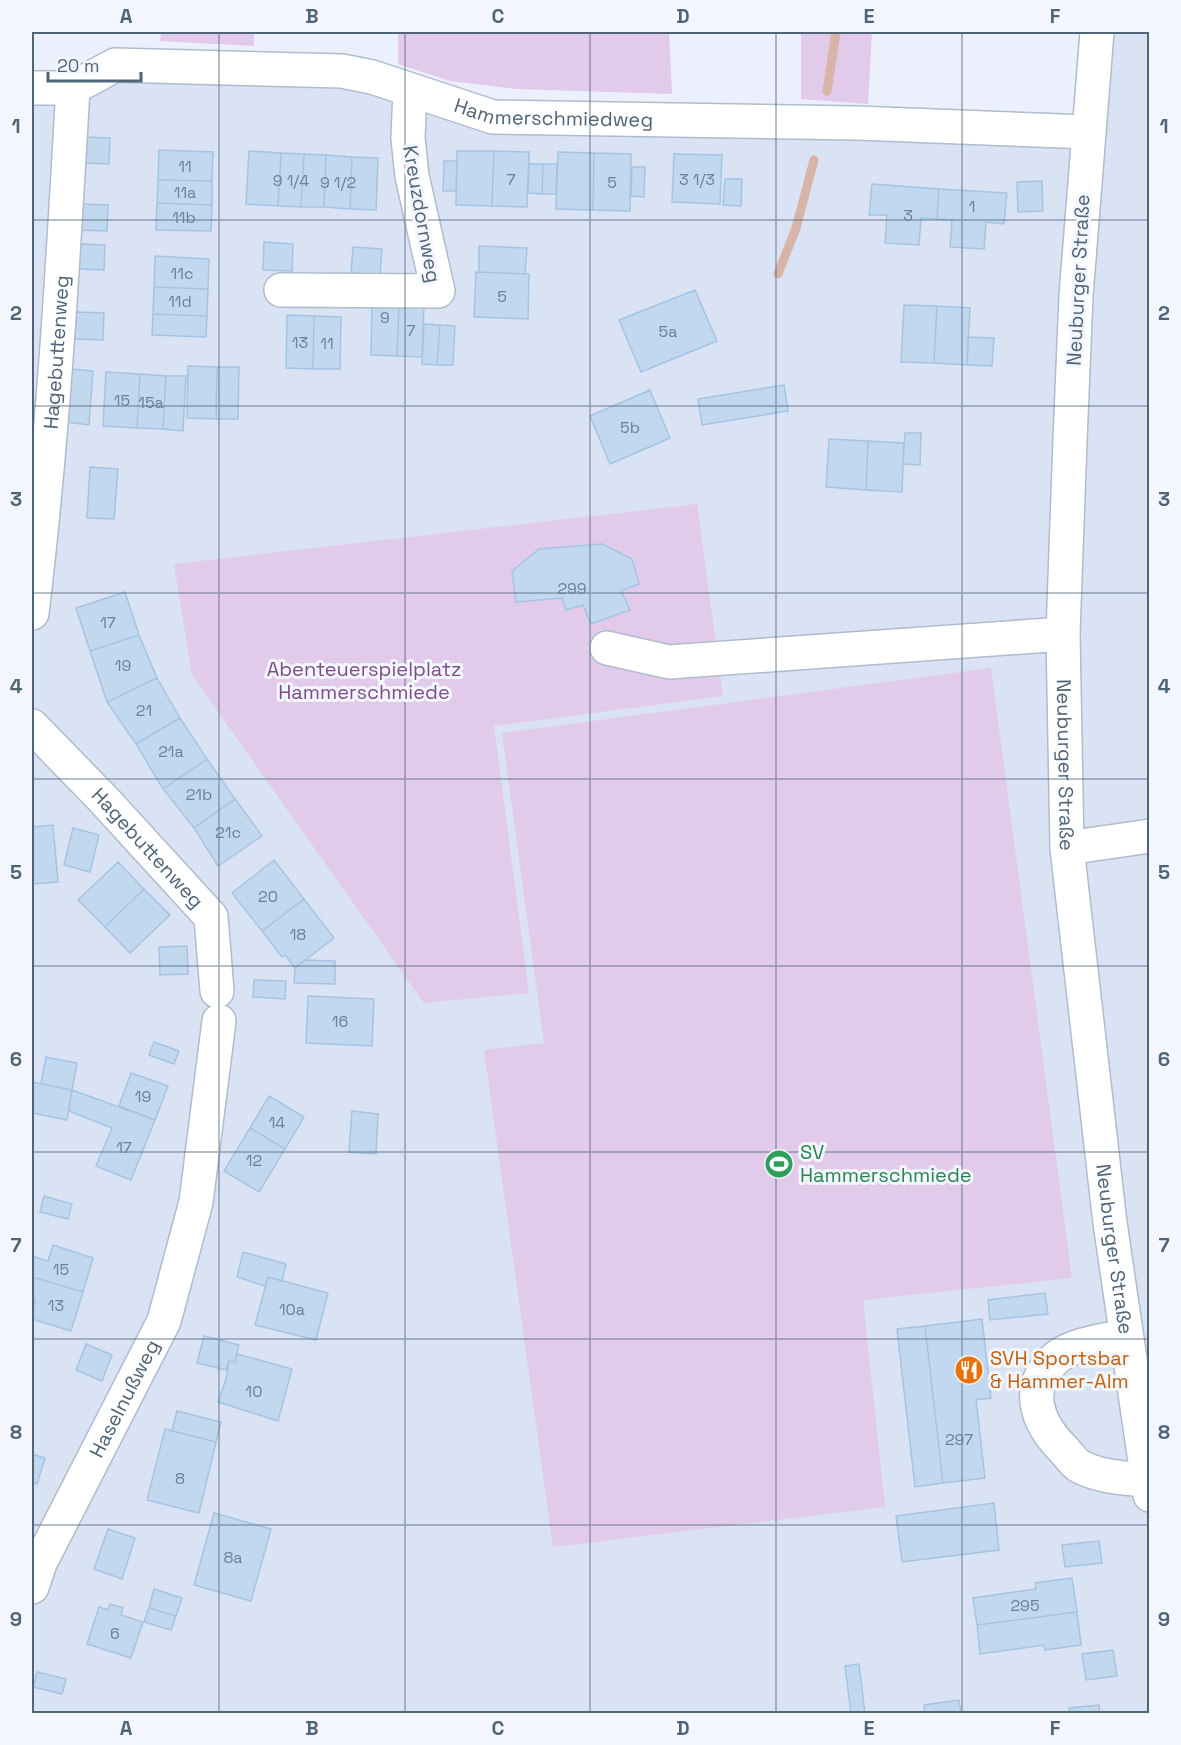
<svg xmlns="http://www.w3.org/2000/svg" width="1181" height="1745" viewBox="0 0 1181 1745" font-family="'Space Grotesk',sans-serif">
<rect width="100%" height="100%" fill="#ecf0fc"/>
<!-- residential -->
<path fill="#dae3f4" d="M1097,32H1149V1713L32,1714V87L115,65L254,68L493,117L1087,132Z"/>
<!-- green -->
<path fill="#e1caea" d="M161,32H254V46L160,41Z
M398,32H669L672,94L516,89L450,81L398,64Z
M801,32H872L868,104L801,99Z
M697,504L723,696L494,726L529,993L424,1003L192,675L174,564Z
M991,668L1072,1278L863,1300L885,1507L553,1547L484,1050L544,1043L502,733Z"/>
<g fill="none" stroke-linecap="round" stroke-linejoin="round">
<!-- stream -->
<path stroke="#d7b4a7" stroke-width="9" d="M827,91L836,32
M778,274L796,228L814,160"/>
</g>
<!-- building -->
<path fill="#c2d8ef" stroke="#a5c4e3" stroke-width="1.5" d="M83,137L110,138L109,164L82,163Z
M159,150L213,152L212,181L158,180Z
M249,151L281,153L278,206L246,204Z
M457,151H494L492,206L456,205Z
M494,151L529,152L527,207L492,206Z
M558,152L594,153L593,210L556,209Z
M281,153L304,154L301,207L278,206Z
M594,153L631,154L630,211L593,210Z
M304,154L326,155L324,207H301Z
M674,154L722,155L720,204L672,202Z
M326,155L352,157L350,209L324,207Z
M352,157L378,158L376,210L350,209Z
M444,161H457L456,191H443Z
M529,164H543L542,194L528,193Z
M543,164H557L556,194H542Z
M632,167H645L644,197L631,196Z
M725,179H742L741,206L723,205Z
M158,180L212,181V205L157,203Z
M1042,181L1043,211L1018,212L1017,182Z
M872,184L939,189L937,219L921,218L919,245L885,243L887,215H869Z
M939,189L1007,193L1004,224L986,222L984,249L950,247L952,220L937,219Z
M157,203L212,205L211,231L156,230Z
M80,204L108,205L107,231L79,230Z
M264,242L293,244L292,271L263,270Z
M80,244L105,245L104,270L79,269Z
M479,246L527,248L525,274L479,272Z
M353,247L382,249L380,276L351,274Z
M155,256L209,259L208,289L154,287Z
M476,272L529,274L528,319L474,317Z
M154,287L208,289L207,316L153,314Z
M695,290L717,341L641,372L619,320Z
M372,303L399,304L397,356L371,355Z
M399,304L424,305L422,357L397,356Z
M904,305L937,306L934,363L901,362Z
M937,306L970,308L967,365L934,363Z
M76,312L104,313L103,340L75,339Z
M153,314L207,316L206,337L152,335Z
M287,315L314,316L313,369L286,368Z
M314,316L341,317L340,369H313Z
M424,324L440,325L437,365L422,364Z
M440,325L455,326L453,365H437Z
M968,337L994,338L992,366L967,365Z
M188,366L217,367L216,419L187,418Z
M217,367H239L238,419H216Z
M71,369L93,371L89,425L66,422Z
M106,372L140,374L137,428L103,426Z
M140,374L166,376L163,429L137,428Z
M166,376H186L183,431L163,429Z
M784,385L788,411L702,425L698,399Z
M650,390L670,438L610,464L590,416Z
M905,433H921L920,465L903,464Z
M829,439L868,441L866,490L826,487Z
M868,441L904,443L902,492L866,490Z
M90,467L118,469L114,519L87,518Z
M602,544L632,559L639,584L621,591L630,610L591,624L583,605L566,610L562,598L516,602L512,571L539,549Z
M125,592L139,635L90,651L76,608Z
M139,635L157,678L107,702L90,651Z
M157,678L180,718L136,744L107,702Z
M180,718L207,759L163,789L136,744Z
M207,759L235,799L194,828L163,789Z
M235,799L262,836L218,866L194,828Z
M53,825L58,882L32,884V827Z
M73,828L99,835L90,872L64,865Z
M274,860L304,899L262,931L232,893Z
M118,862L144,889L105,927L78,900Z
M144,889L170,915L130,953L105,927Z
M304,899L334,938L295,968L285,955L282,957L262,931Z
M187,946L188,974L160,975L159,947Z
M305,960L335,961V984L294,983L295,968Z
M254,980L286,981L285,999L253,997Z
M308,996L374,999L372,1046L306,1043Z
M154,1042L179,1051L174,1064L149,1055Z
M46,1057L77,1063L72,1090L41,1084Z
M131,1073L168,1086L155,1120L119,1106Z
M32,1082L72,1090L67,1120L32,1113Z
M72,1090L155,1120L131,1180L96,1166L112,1128L69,1111Z
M269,1096L304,1117L285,1149L250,1128Z
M352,1111L378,1114L376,1154L349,1152Z
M250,1128L285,1149L259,1192L224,1171Z
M44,1196L72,1204L68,1219L40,1212Z
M53,1245L93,1258L83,1292L32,1277V1256L48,1261Z
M243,1252L286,1264L282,1281L268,1277L265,1286L237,1277Z
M32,1277L83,1292L71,1331L32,1319L35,1299L32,1298Z
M268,1277L328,1293L316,1340L255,1325Z
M1045,1293L1048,1314L990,1320L988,1300Z
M982,1319L991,1398L976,1400L985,1478L943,1483L925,1326Z
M925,1326L943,1483L915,1487L897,1329Z
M204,1336L239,1345L235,1362L229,1361L226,1370L197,1363Z
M86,1344L112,1355L102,1381L76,1370Z
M237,1354L292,1369L278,1421L218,1402L226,1379L229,1361L235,1362Z
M177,1411L221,1422L216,1442L172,1431Z
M165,1429L216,1442L199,1513L147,1500Z
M32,1454L45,1458L37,1484L32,1483Z
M994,1503L999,1550L902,1562L896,1516Z
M214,1513L271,1529L251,1601L194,1585Z
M108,1529L135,1538L122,1579L94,1569Z
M1099,1541L1102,1563L1065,1567L1062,1545Z
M1072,1578L1077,1612L977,1625L973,1598L1036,1589L1035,1583Z
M154,1589L182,1598L176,1616L149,1608Z
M110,1604L123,1608L121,1615L143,1622L131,1658L87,1644L99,1607L108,1610Z
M149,1608L176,1616L171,1630L144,1622Z
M1077,1612L1081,1645L1045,1650L1044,1645L980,1654L977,1625Z
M1113,1650L1117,1676L1086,1680L1082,1654Z
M859,1664L865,1714H851L845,1666Z
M37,1672L66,1679L62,1694L33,1687Z
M959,1700L961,1714H925L924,1705Z
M1099,1705L1100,1714H1069V1708Z"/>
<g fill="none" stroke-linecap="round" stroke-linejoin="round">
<!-- minor casing -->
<g stroke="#afbccc" stroke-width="36">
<g id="minor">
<path id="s1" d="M1097,32L1076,296L1070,440L1063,634L1067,848L1110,1223L1150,1495"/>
<path id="s2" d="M32,88H73L115,65L342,71L372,77L493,117L857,123L1088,132"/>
<path d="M281,290L438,291L412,176L408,138L410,90"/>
<path id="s3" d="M32,613C53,439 63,263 73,88"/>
<path d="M607,648L669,662L1063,634"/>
<path id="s4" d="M32,726L104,800L211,917L217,991"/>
<path d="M1067,848L1150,836"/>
<path d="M1126,1336C1106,1340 1072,1344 1056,1358C1023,1387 1037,1423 1063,1449C1068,1454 1073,1462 1079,1466C1099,1477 1124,1478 1146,1480"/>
<path id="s5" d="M32,1587L40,1563L164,1321L196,1202L219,1021"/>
</g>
</g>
<!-- minor -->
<use href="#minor" stroke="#fff" stroke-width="33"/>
</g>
<!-- grid -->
<path fill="none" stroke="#4f6477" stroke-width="1.5" stroke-opacity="0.55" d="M219,32V1714M405,32V1714M590,32V1714M776,32V1714M962,32V1714M32,220H1150M32,406H1150M32,593H1150M32,779H1150M32,966H1150M32,1152H1150M32,1339H1150M32,1525H1150"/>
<!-- icons -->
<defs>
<g id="stadium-disc" transform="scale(1.5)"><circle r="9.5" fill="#2e9e5b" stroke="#f3f6fe"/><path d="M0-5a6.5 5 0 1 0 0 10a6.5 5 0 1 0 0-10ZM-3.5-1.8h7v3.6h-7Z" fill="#fff"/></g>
<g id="restaurant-disc" transform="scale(1.5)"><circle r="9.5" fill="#e8710a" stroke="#f3f6fe"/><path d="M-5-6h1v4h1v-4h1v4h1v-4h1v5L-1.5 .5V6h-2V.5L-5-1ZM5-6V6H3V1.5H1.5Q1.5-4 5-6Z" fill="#fff"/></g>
</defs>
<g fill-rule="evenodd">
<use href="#stadium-disc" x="779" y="1164"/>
<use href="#restaurant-disc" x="969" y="1370"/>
</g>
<g text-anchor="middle" stroke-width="6" stroke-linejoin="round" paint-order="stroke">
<!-- number labels -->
<g font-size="16" fill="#6c8195">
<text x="185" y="172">11</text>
<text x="511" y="185">7</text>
<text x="697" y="185">3 1/3</text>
<text x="291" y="186">9 1/4</text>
<text x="338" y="188">9 1/2</text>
<text x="612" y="188">5</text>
<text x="185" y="198">11a</text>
<text x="972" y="212">1</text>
<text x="908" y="221">3</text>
<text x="184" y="223">11b</text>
<text x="182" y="279">11c</text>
<text x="502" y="302">5</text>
<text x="180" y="307">11d</text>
<text x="385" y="323">9</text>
<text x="411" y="336">7</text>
<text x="668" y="337">5a</text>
<text x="300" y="348">13</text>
<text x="327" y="349">11</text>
<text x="122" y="406">15</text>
<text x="151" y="408">15a</text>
<text x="630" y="433">5b</text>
<text x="572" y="594">299</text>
<text x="108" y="628">17</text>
<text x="123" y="671">19</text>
<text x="144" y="716">21</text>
<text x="171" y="757">21a</text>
<text x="199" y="800">21b</text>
<text x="228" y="838">21c</text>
<text x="268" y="902">20</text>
<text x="298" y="940">18</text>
<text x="340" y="1027">16</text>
<text x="143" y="1102">19</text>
<text x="277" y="1128">14</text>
<text x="124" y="1153">17</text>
<text x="254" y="1166">12</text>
<text x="61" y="1275">15</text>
<text x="56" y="1311">13</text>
<text x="292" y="1315">10a</text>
<text x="254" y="1397">10</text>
<text x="959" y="1445">297</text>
<text x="180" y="1484">8</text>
<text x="233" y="1563">8a</text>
<text x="1025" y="1611">295</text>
<text x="115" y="1639">6</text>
</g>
<!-- street labels -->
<g font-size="20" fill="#4f6477" stroke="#f3f6fe">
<text dy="7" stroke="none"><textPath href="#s2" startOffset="534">Hammerschmiedweg</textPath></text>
<text transform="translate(422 214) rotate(80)" y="7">Kreuzdornweg</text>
<text transform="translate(1078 280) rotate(-87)" y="7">Neuburger Straße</text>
<text dy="7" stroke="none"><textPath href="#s3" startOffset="262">Hagebuttenweg</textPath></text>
<text dy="7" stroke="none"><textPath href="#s1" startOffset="734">Neuburger Straße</textPath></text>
<text dy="7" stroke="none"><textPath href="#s4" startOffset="168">Hagebuttenweg</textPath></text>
<text dy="7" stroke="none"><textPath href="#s1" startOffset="1221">Neuburger Straße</textPath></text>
<text dy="7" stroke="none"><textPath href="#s5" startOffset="210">Haselnußweg</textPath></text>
</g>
<!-- park labels -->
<g font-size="20" fill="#7e4d88" stroke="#f3f6fe">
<text x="364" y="676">Abenteuerspielplatz<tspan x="364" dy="23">Hammerschmiede</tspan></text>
</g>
<!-- leisure labels -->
<g font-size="20" fill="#27864d" stroke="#f3f6fe" text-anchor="start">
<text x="800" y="1159">SV<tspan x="800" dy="23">Hammerschmiede</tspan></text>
</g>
<!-- food labels -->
<g font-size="20" fill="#c56008" stroke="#f3f6fe" text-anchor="start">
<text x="990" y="1365">SVH Sportsbar<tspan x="990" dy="23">&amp; Hammer-Alm</tspan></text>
</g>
</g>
<!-- border -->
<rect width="1181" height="1745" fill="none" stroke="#f3f6fe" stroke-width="66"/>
<!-- scale -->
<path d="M48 72v9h93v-9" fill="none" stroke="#4f6477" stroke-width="3"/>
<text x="57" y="72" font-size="18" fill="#4f6477" stroke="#f3f6fe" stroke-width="4.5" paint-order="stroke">20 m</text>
<rect x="33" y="33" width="1115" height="1679" fill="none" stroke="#4f6477" stroke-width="2"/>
<g font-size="20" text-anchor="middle" font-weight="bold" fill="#4f6477">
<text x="126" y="23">A</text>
<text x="312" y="23">B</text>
<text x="498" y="23">C</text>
<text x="683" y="23">D</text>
<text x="869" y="23">E</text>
<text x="1055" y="23">F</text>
<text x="16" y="133">1</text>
<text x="1164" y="133">1</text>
<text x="16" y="320">2</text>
<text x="1164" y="320">2</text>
<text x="16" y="506">3</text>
<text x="1164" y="506">3</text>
<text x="16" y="693">4</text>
<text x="1164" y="693">4</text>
<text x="16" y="879">5</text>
<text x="1164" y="879">5</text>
<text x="16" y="1066">6</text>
<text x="1164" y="1066">6</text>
<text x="16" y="1252">7</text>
<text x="1164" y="1252">7</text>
<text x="16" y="1439">8</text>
<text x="1164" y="1439">8</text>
<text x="16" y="1626">9</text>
<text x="1164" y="1626">9</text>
<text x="126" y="1735">A</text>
<text x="312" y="1735">B</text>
<text x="498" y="1735">C</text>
<text x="683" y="1735">D</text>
<text x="869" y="1735">E</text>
<text x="1055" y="1735">F</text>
</g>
</svg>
